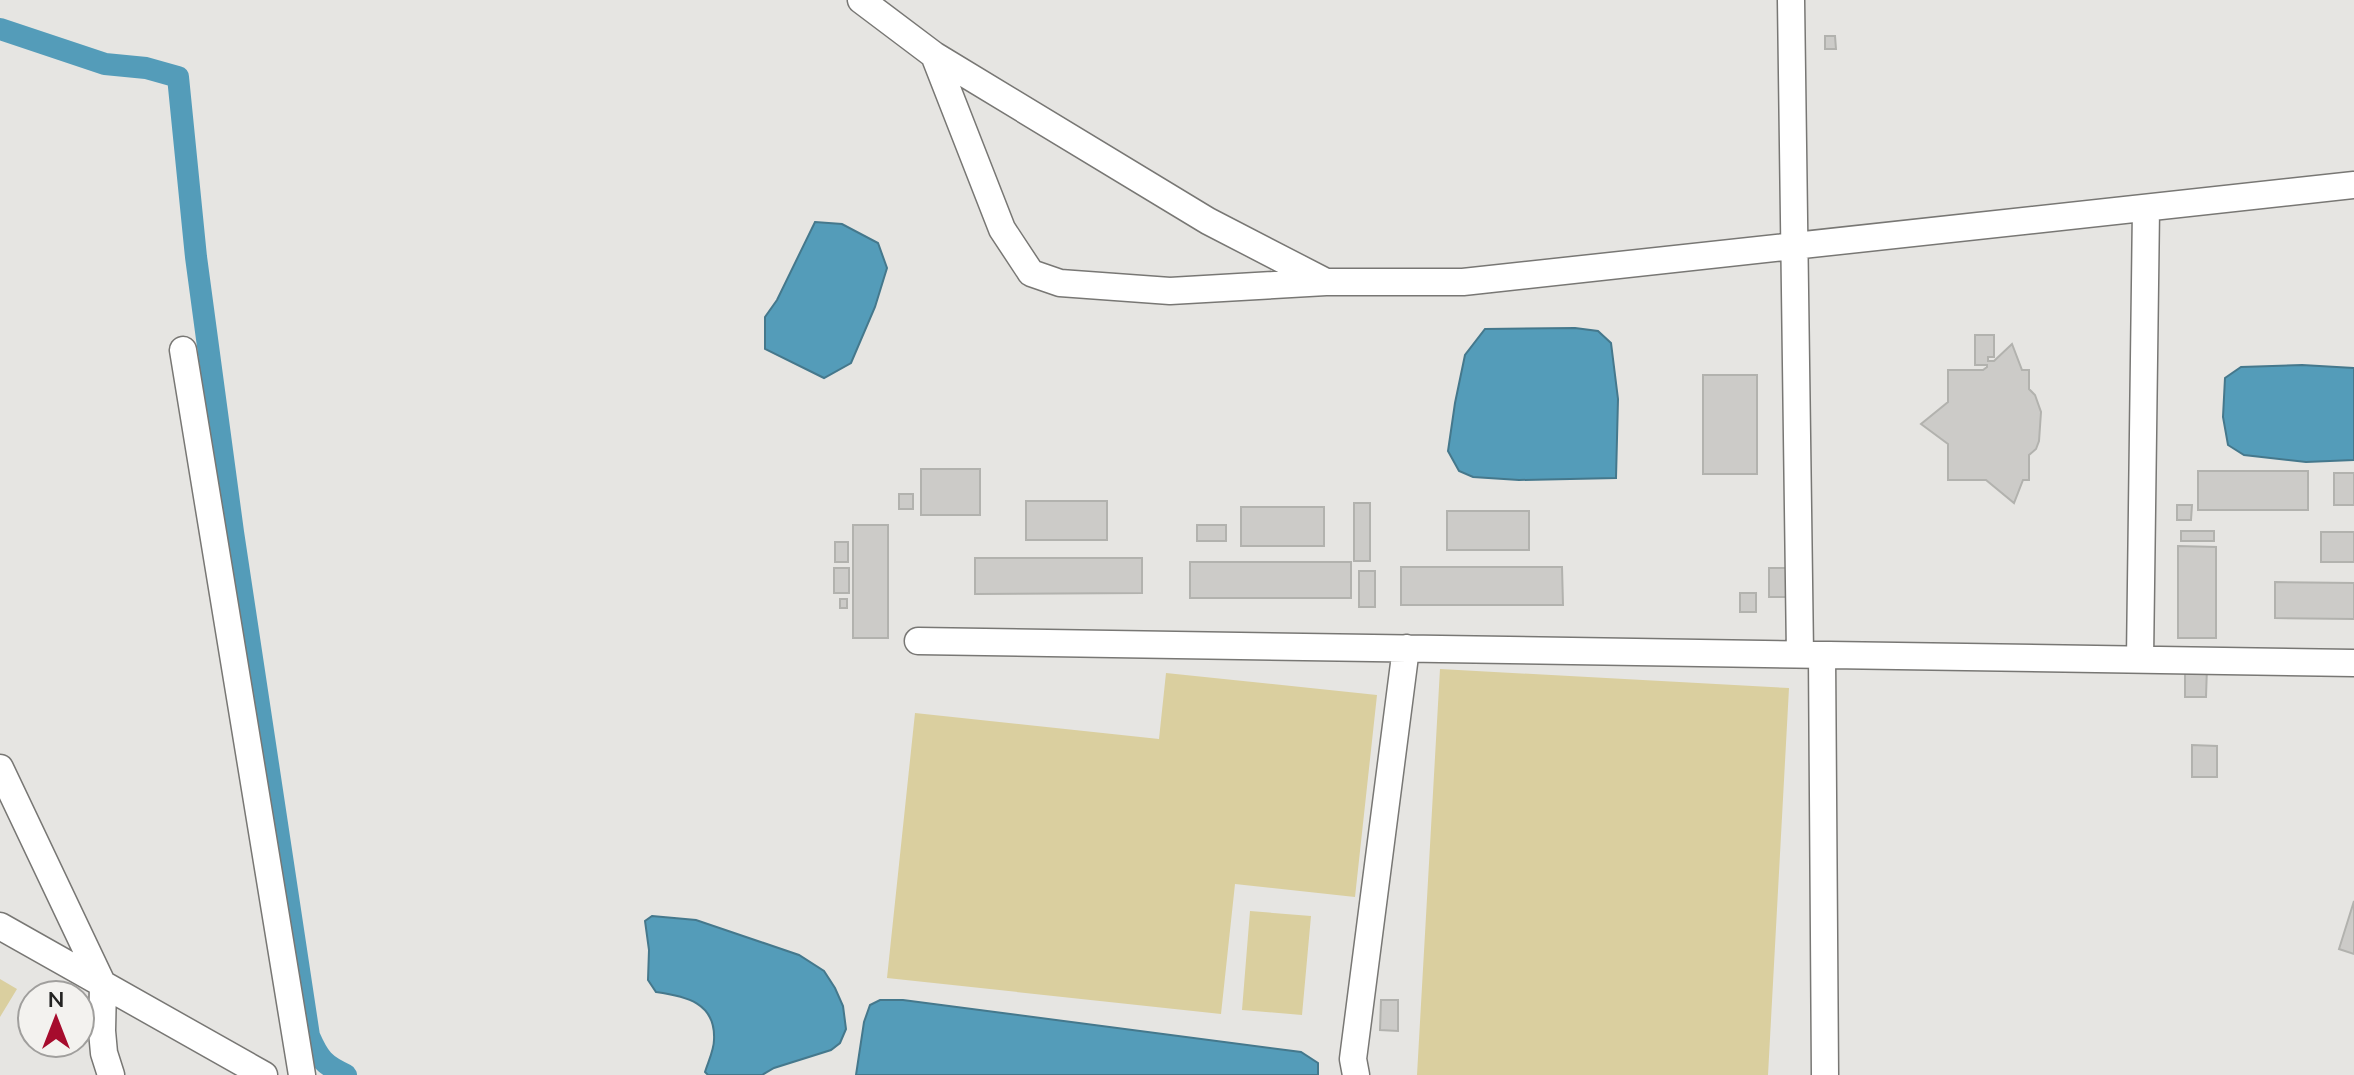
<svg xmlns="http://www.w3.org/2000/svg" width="2354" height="1075" viewBox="0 0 2354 1075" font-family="Mulish,sans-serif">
<rect width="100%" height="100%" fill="#e6e5e2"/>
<!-- green -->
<path fill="#dacf9f" d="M1440,669L1789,688L1768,1075H1417Z
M1166,673L1377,695L1355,897L1235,884L1221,1014L887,978L915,713L1159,739Z
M1250,911L1311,916L1302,1015L1242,1010Z
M0,979L17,989L0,1017Z"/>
<!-- water -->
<path fill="#549cb9" stroke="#45788c" stroke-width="2" d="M815,222L842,224L878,243L887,268L875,307L851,363L824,378L765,349V317L777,300Z
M1575,328L1598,331L1611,343L1618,399L1616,478L1519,480L1473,477L1459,471L1448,451L1455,403L1465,355L1485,329Z
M2302,365L2354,368V460L2306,462L2244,455L2228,445L2223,417L2225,378L2241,367Z
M652,916L696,920L799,955L824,971L835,988L843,1006L846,1029L840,1043L831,1050L774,1068L762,1075H708L705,1072C708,1062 714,1050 714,1040C716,1003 686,996 656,992L648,980L649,950L645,921Z
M880,1000H903L1301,1052L1318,1063V1075H856L864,1022L870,1005Z"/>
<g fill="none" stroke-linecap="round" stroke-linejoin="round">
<!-- canal -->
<path stroke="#549cb9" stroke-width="22" d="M0,29L105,64L146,68L178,77L196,257L233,532L309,1036C319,1059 324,1065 346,1075"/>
</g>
<!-- building -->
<path fill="#cccbc8" stroke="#b2b2ae" stroke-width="2" d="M1825,36H1835L1836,49H1825Z
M1975,335H1994V357H1988V361H1994L2012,344L2022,370H2029V389L2035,395L2041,412L2039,441L2036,449L2029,455V480H2023L2014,503L1986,480H1948V444L1921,424L1948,402V370H1983L1987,367V365H1975Z
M1703,375H1757V474H1703Z
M921,469H980V515H921Z
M2198,471H2308V510H2198Z
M2334,473H2354V505H2334Z
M899,494H913V509H899Z
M1026,501H1107V540H1026Z
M1354,503H1370V561H1354Z
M2177,505H2192L2191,520H2177Z
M1241,507H1324V546H1241Z
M1447,511H1529V550H1447Z
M853,525H888V638H853Z
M1197,525H1226V541H1197Z
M2181,531H2214V541H2181Z
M2321,532H2354V562H2321Z
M835,542H848V562H835Z
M2178,546L2216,547V638H2178Z
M975,558H1142V593L975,594Z
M1190,562H1351V598H1190Z
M1401,567H1562L1563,605H1401Z
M834,568H849V593H834Z
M1769,568H1786V597H1769Z
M1359,571H1375V607H1359Z
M2275,582L2354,583V619L2275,618Z
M1740,593H1756V612H1740Z
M840,599H847V608H840Z
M2185,667H2207L2206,697H2185Z
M2192,745L2217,746V777H2192Z
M2354,901V954L2339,949Z
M1381,1000H1398V1031L1380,1030Z"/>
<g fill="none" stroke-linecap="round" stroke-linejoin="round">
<!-- minor casing -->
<g stroke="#787774" stroke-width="29">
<path id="minor" d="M861,0L934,55L1208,221L1326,282H1463L2354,185
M1791,0L1800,654
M934,55L1002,229L1031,273L1060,283L1170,291L1326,282
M183,350L302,1075
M918,641L2354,663
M1822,655L1825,1075
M2140,659L2146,209
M0,768L103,985L102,1031L104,1053L111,1075
M0,926L264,1075
M1356,1075L1353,1059L1406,648"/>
</g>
<!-- minor -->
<use href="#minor" stroke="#fff" stroke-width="26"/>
</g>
<!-- north arrow -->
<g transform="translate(56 1019)"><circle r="38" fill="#f3f2ef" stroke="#a09f9d" stroke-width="2"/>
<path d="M0-6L14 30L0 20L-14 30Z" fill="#a60c2d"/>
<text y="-12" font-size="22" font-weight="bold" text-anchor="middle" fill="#232322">N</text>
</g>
</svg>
